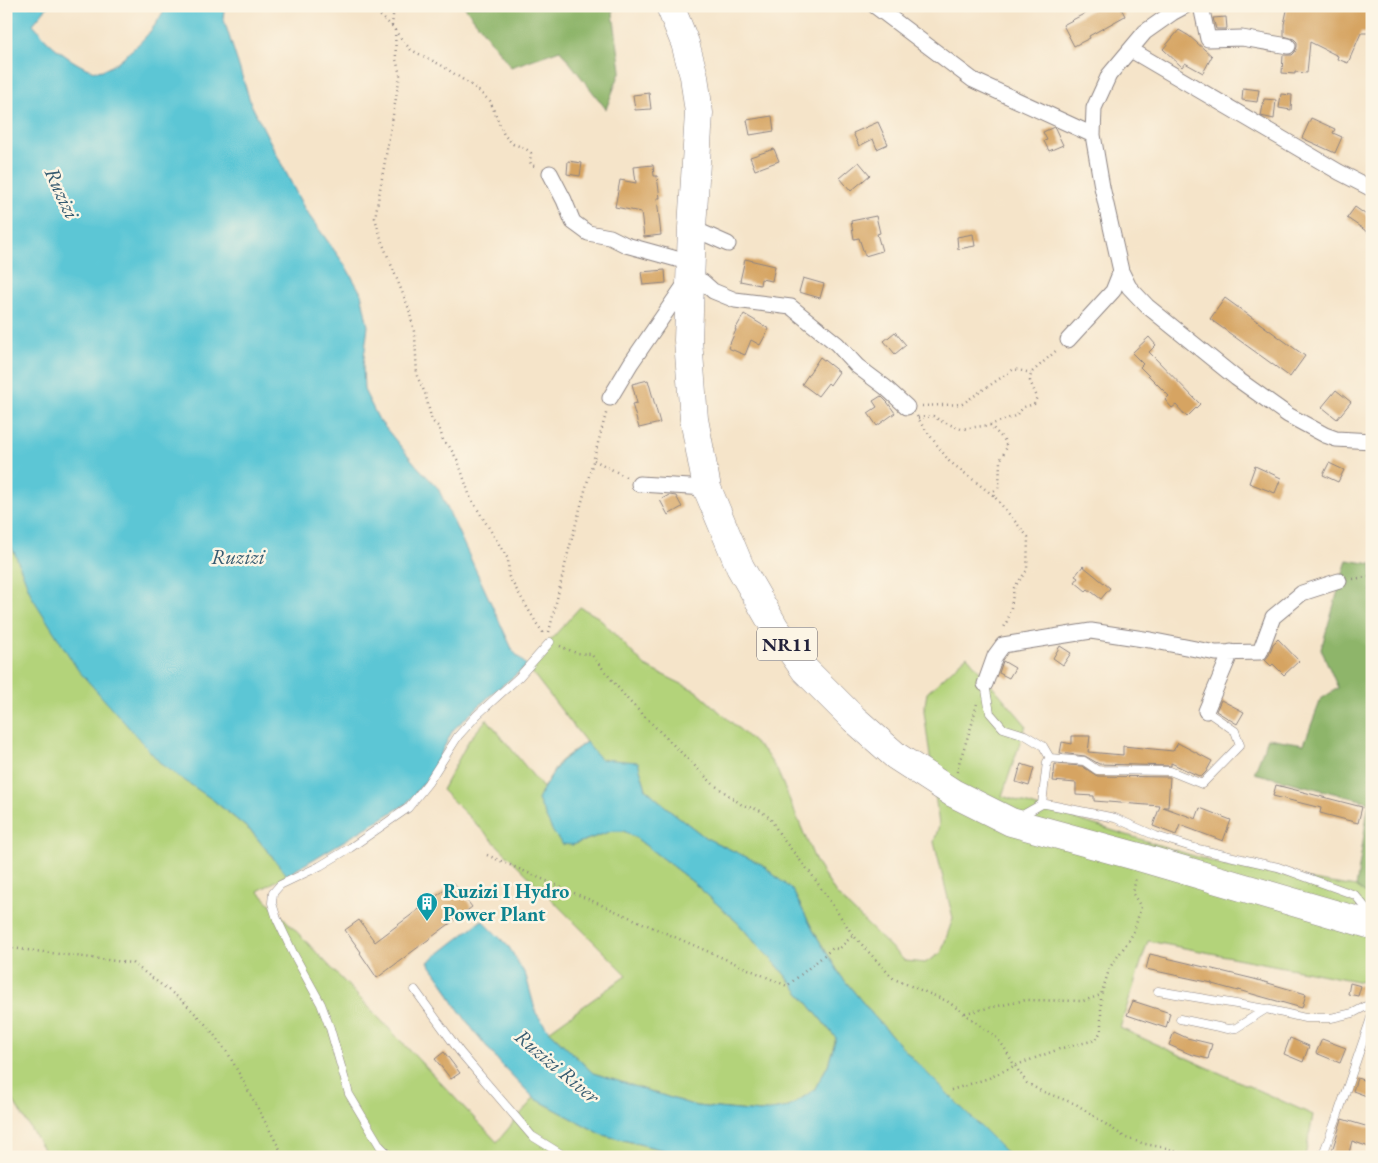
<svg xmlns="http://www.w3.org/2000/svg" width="1378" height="1163" viewBox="0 0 1378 1163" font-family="'EB Garamond',serif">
<rect width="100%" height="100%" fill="#fcf5e5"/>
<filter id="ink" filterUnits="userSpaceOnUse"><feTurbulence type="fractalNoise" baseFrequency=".02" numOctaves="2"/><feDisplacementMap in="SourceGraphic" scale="10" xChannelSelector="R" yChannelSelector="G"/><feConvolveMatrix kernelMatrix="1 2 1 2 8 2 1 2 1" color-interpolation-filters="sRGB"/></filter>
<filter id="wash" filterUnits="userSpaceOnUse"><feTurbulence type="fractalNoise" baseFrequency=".0096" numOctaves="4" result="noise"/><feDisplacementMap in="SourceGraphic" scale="20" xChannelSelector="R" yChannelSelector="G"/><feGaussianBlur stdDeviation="1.12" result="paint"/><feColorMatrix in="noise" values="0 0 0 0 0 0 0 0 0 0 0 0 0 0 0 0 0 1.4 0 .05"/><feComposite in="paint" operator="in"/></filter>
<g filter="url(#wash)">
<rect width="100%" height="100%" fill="#f5e4c9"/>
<!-- green -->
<path fill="#b3d37a" stroke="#6a7a5a" d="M6,536L15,554L213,800L252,832L287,875L258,891L497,1142L534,1098L603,1135L691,1157H48L6,1089Z
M580,607L598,617L645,666L696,691L764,751L777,770L816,862L836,894L905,961L925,963L941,953L953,918L934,842L939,825L924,711L927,693L967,656L1026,725L1002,796L1226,866L1356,887L1372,898V984L1148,941L1120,1028L1313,1115L1305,1157H1011L913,1059L873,1015L841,976L814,932L793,891L761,864L706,838L666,807L646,789L638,763L600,759L572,845L612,831H624L636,838L694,883L738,923L759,947L776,964L836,1038L828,1065L814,1090L789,1107L760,1112L696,1106L593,1073L549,1031L627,975L442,790L469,740L487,719L543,788L560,761L586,742L527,666Z"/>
<!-- forest -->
<path fill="#8eb56a" stroke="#586c52" d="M464,6H612L621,70L606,109L560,50L511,67Z
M1347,560L1372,564V898L1356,887L1369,802L1254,773L1268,738L1304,744L1321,699L1338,688L1321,649Z"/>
<!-- water -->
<path fill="#5bc6d5" stroke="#3e7488" d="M6,6H48L33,24C39,30 44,39 51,44C59,52 85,71 97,71C111,70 123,57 133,49C147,37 158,23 166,6H225L223,17L251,104L305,210L345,265L361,293L368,326L363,366L364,390L379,420L416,465L438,488L513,651L527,666L495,691L453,730L428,778L406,804L287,875L252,832L213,800L162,765L78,670L32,597L15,554L6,536V509L11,506L6,501Z
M586,742L600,759L638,762L646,789L666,807L706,838L761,864L793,891L814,932L841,976L873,1015L913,1059L1011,1157H691L603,1135L534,1098L501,1064L474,1031L453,1002L443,983L428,962L482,920L509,947L526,976L536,1013L549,1031L593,1073L696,1106L760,1112L789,1107L814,1090L828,1065L836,1038L776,964L759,947L738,923L694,883L636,838L624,831H612L572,845L562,844L553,832L538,800L543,789L560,762Z"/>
<g id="blocks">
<!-- building -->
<path fill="#d6a462" d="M1099,6H1120L1125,16L1089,36L1090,38L1074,46L1063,25Z
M1288,6H1367L1368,11L1372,12V33H1361L1348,63L1337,59L1338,56L1310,42L1307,73L1295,72V74L1282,73L1283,55H1292L1295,52L1297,47V42L1294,39L1284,36V24Z
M1226,17L1227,29H1216L1213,18Z
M1179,30L1189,36L1212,56L1203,73L1185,63L1182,67L1163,49Z
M1243,88L1259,90L1257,102L1242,100Z
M649,93L651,109L635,110L633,95Z
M1281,94L1292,95L1291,110L1279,108Z
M1264,99L1276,100L1274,119L1261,116Z
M772,116L774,131L750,135L747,120Z
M1311,118L1335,129L1333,133L1342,137L1335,153L1302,138Z
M878,122L888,144L877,149L873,139L859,146L853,133Z
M1054,127L1055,128L1063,145L1049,151L1044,141L1047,140L1043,132Z
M774,149L779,161L755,170L750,157Z
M568,161L582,163L580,176L567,174Z
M859,162L870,175L851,191L840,178Z
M653,165L654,176H657L660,198H657L661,235L644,237L641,212L615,207L620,180L636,183L634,167Z
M1355,207L1372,219V235L1347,218Z
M876,216L880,233L877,234L882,251L865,256L859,238L854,239L851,221Z
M973,234L975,246L958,249L957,237Z
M745,259L775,266L772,281L761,279L760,285L740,281Z
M665,270L666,283L643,285L641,272Z
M803,278L824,284L820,298L799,292Z
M1225,298L1305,356L1290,377L1210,319Z
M744,314L769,329L760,345L751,340L745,355L728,348L736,330H735Z
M895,332L906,345L895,354L884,341Z
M1149,337L1156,345L1149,352L1200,404L1187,417L1176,405L1172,408L1165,400L1169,396L1140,367L1143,364L1132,353Z
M820,357L839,372L830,385L828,383L818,396L802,384Z
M648,380L660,423L639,428L632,404L637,403L632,384Z
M1336,390L1351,402L1337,419L1322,407Z
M881,396L888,403L895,413L877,426L868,413L877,407L873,401Z
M1329,463L1344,470L1338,482L1323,475Z
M1255,466L1281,478L1275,493L1249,483Z
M669,495L676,496L682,507L668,515L660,500Z
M1083,566L1110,588L1101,599L1088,589L1086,591L1075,582L1078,578L1075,576Z
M1278,639L1299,661L1284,675L1273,664L1271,666L1265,660L1269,655L1273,644Z
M1060,646L1071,653L1063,665L1053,658Z
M1003,661L1015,668L1009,678L999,673Z
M1221,700L1244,712L1237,724L1216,711Z
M1072,736H1090L1088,752L1123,755V746L1173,751L1178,743L1212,761L1206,772L1201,777L1171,763V766L1099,764L1085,756L1060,753L1062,742L1072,744Z
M1021,764L1034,768L1029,786L1016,782Z
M1055,764L1082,766L1097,776L1170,777L1168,807H1163L1196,819L1200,808L1231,820L1223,841L1180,825L1176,835L1153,826L1160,806L1094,801V796L1076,795V783L1053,781Z
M1276,785L1362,807L1358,823L1320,813L1321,808L1273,796Z
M454,883L472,907L377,978L360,953L361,952L345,930L359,920L375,942Z
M1150,954L1254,979L1306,994L1302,1008L1238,990V991L1212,984V983L1146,969Z
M1350,983L1361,986L1358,996L1348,994Z
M1133,1001L1170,1013L1166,1028L1127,1015Z
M1174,1032L1187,1038L1212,1044L1208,1059L1190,1054L1169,1045Z
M1290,1038L1309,1046L1303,1062L1284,1054Z
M1322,1039L1346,1048L1340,1063L1316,1053Z
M444,1052L460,1073L451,1079L435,1059Z
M1357,1078L1372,1083V1098L1353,1091Z
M1342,1119L1372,1128V1148L1352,1141L1348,1157H1330Z"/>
</g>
</g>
<g filter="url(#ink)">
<use href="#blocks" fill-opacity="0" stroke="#8c8382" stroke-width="1"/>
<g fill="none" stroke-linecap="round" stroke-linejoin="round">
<!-- lane casing -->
<g stroke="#8c8382" stroke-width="9">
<path id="lane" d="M985,684L990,713L1003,728L1025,735L1043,746L1050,758L1047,762L1042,804
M1050,758L1084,761L1097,770L1170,771L1202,784L1240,745L1235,731L1206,711
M1019,817L1042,804H1046L1115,818L1156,836L1198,849L1278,867L1355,895L1372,915
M415,990L460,1052L532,1136L566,1157
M1158,991L1266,1009L1305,1018H1331L1353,1013L1372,1003
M1180,1019L1228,1029L1236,1028L1266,1009
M391,1157L380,1146L349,1094L330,1028L321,1004L293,953L277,919L272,903L273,893L280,885L320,866L350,848L408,808L428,783L458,736L477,715L519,677L550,642
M1322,1157L1338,1114L1372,1015"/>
</g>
<!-- street casing -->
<g stroke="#8c8382" stroke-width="17">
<path id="street" d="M875,6L973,80L1093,135
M1185,6L1172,13L1145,32L1109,75L1094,108L1093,135L1102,187L1121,271L1129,287L1147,306L1236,378L1288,415L1325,435L1336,439L1372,441
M1201,6L1208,39L1242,38L1288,46
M1131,50L1339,172L1372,189
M550,173L564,200L573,222L588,233L610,237L626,245L691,263
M692,228L728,244
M1068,340L1113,291L1121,271
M610,398L631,363L690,277L703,282L713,291L735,300L791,307L837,344L857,366L885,387L907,407
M639,484L707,488
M985,684L995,656L1003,645L1091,631L1150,640L1216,653L1260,652L1273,617L1302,593L1339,581
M1206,711L1231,652"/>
</g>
<!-- highway casing -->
<g stroke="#8c8382" stroke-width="29">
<path id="highway" d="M670,6L685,43L694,76L699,113L692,228L688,340L694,419L707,488L740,567L775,628L805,670L854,719L896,756L953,793L1011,822L1139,857L1372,925"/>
</g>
<!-- path -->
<path stroke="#8c8382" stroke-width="2.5" stroke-dasharray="1 4" stroke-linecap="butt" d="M369,6L392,26L399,36L411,50L441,65L474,87L490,101L504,135L513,144L525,148L531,153L530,161L531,165L538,167
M392,26L394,6
M395,30L396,59L400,75L375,218L382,242L409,309L415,336L417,376L425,393L432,421L439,427L443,440L449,446L458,461L470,497L508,559L509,577L537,624L544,634
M922,406L962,404L1014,369L1031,373
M917,416L922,425L949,461L994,496L1028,537L1027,570L1014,588L1010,614L1003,630
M918,418L933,416L941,421L961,429L990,425L1015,416L1024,407L1034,404L1037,397L1030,381L1031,373L1058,349
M990,425L1004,440L1007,447L1000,461L999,487L994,491V496
M594,460L628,478
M1353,579L1372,576
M549,632L568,553L607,410
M560,646L576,653L591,654L628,700L713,784L742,805L759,810L770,818L782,838L812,875L853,935L889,974L894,979L947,1001L984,1028L995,1036L1004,1047L1013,1063L1027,1083L1041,1091L1076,1104L1126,1138L1145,1144L1166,1148L1190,1157
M957,772L958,766L972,724L977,703
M487,855L787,986L833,948L839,949L852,936
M6,960L11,948L132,963L183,1001L209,1028L229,1055L282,1153L285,1157
M965,1013L1026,1000L1083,1001L1101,995L1110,967L1130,939L1134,931L1141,907L1133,894L1136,876
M951,1090L989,1078L1014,1066L1062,1048L1096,1040L1101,1031V995"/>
<!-- lane -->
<use href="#lane" stroke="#fff" stroke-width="8"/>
<!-- street -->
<use href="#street" stroke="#fff" stroke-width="15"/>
<!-- highway -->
<use href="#highway" stroke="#fff" stroke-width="28"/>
</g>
</g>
<!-- icons -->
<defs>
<g id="building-pin" transform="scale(1.125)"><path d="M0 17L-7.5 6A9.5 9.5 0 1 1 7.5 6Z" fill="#0f9aa8" stroke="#fcf5e5"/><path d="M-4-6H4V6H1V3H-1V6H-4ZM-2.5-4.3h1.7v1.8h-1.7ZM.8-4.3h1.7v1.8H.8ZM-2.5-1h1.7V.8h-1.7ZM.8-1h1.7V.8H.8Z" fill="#fff"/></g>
</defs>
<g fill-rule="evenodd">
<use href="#building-pin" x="427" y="903"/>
</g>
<g text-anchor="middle" stroke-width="5" stroke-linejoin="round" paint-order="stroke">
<!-- shield labels -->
<rect fill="#fcf5e5" stroke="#63616e" stroke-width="1" x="757" y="627.5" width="60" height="33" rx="4"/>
<g font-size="19" font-weight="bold" fill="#22223b">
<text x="787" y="651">NR11</text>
</g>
<!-- culture labels -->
<g font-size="20" font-weight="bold" fill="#0d838f" stroke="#fcf5e5" text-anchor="start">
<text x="443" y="898">Ruzizi I Hydro<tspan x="443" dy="23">Power Plant</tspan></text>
</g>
<!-- water labels -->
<g font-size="21" font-style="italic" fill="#365b71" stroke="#fcf5e5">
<text transform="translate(62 193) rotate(65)" y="7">Ruzizi</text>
<text x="238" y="564">Ruzizi</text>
<text transform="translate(557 1066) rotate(40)" y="7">Ruzizi River</text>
</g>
</g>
<!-- margin -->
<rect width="1378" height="1163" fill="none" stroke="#fcf5e5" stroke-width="25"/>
</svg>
